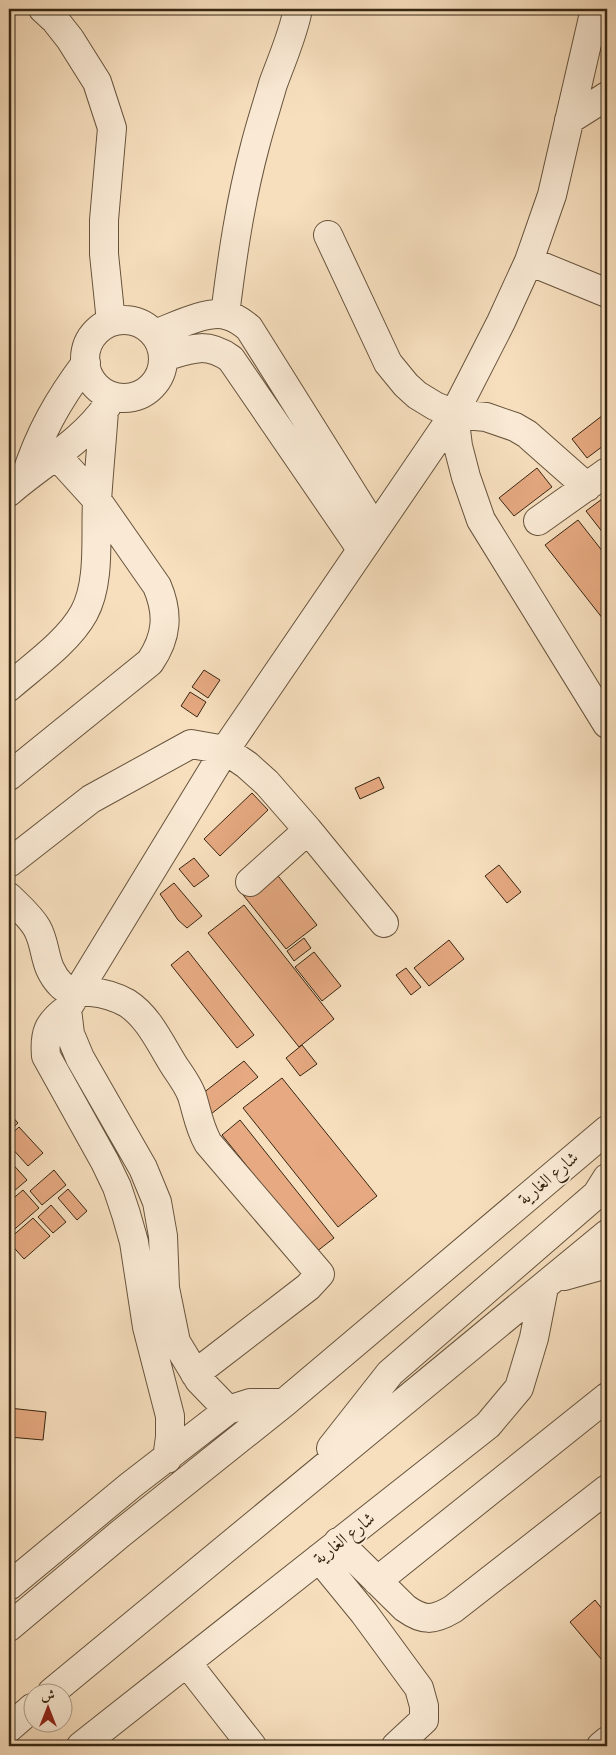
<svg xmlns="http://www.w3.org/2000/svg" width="616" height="1755" viewBox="0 0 616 1755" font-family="Vollkorn,Amiri,serif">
<rect width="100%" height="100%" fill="#f7dfbe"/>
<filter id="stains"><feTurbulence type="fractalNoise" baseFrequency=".004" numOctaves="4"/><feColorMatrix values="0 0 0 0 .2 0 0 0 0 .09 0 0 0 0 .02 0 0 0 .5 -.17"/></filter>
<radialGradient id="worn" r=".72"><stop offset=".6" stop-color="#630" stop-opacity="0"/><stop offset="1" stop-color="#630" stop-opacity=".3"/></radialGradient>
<!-- building -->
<path fill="#e6a981" stroke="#372612" d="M607,412V443L587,458L572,439Z
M537,468L552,487L514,516L499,498Z
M602,499L607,505V538L586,511Z
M578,520L607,557V624L545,545Z
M204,670L220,680L208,698L192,687Z
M190,692L206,702L197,717L181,706Z
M379,777L384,788L360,799L355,788Z
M252,793L268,810L220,856L204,839Z
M194,858L209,876L194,887L179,869Z
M499,865L521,892L507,903L485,876Z
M271,867L317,925L286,949L240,891Z
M174,883L202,916L187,928L178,920L160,894Z
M244,905L334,1019L299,1047L208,933Z
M304,938L311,948L294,961L287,951Z
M449,940L464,959L429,986L414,968Z
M188,951L254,1035L237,1048L171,965Z
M314,952L341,986L322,1001L295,967Z
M406,968L421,987L411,995L396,975Z
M302,1045L317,1064L300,1076L286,1058Z
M244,1061L258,1077L206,1118L193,1101Z
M282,1078L377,1196L338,1227L243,1108Z
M9,1113L18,1123L9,1131Z
M240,1120L334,1238L316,1252L222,1135Z
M19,1127L43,1153L28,1166L9,1145V1136Z
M9,1160L27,1180L14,1191L9,1185Z
M54,1170L66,1185L42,1205L30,1191Z
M68,1189L87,1211L77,1220L58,1198Z
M23,1190L39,1208L9,1234V1202Z
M51,1205L66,1222L53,1233L38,1217Z
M33,1218L50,1236L24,1259L9,1242V1239Z
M9,1408L46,1412L43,1440L9,1437Z
M595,1600L607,1615V1666L570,1622Z"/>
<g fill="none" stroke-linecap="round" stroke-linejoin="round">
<!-- minor casing -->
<g stroke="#67543d" stroke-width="30">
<path id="minor" d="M43,9L55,20L70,39L97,82L112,128L104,220V254L111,322
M569,120L607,96
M328,235L388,363L406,385L417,395L435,406L454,414L486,417L515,427L527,434L587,487
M529,261L607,293
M225,315C232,258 240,202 255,146C260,126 267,105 273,84C282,59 293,35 298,9
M85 359a39 39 0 1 1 78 0a39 39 0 1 1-78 0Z
M155,334C174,327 206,310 226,315C235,317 242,322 249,328L375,529
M164,357C190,349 206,341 231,359L361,549
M454,414L458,446L466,477L481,520L607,724
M25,478C39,434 58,400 86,363
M9,492C42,463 81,443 107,406
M538,521L607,472
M9,687C33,666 68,642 84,613C101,582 95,535 97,501C99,470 102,440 104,410
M9,776L150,662C167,637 169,614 157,586L97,500L57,456
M9,863L91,799L191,744L225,750L247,765L267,783L308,830L384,923
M250,882L308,830
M9,897C18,906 30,916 37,928C48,948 42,966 62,986C71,994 80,992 91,992C103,993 116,997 127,1003C149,1017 161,1045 175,1067C181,1076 188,1085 192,1096C197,1112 199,1127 208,1143L320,1274L308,1287L195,1374
M67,1009L70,1034L80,1058L143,1168L157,1202L163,1236L165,1288L176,1342L199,1380L228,1410
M564,1276L607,1264
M331,1448L390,1373L597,1194L607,1178
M167,1459L170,1437V1416L147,1327L134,1242L126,1214L117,1187L105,1162L46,1056C44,1033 48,1023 67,1009L225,750L454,414L501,322L529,261L552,195L595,9
M338,1542L405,1608C423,1621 433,1621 453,1609L607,1489
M319,1558L364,1613L419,1688L424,1706V1720L396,1746
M377,1581L607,1397
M9,1586L131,1485L228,1410L250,1403H284
M9,1627L120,1534L284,1403L607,1130
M187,1663L252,1746
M52,1692L607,1234
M9,1728L32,1708
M81,1746L488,1425L519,1388L534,1338L544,1287
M601,1746L607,1741"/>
</g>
<!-- minor -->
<use href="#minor" stroke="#faead5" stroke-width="28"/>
</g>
<g text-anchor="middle" stroke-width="4" stroke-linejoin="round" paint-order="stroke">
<!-- street labels -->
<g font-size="18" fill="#372612" stroke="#faead5">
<text transform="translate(548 1178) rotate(-40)" y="6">شارع الغارية</text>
<text transform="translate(344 1538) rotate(-38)" y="6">شارع الغارية</text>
</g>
</g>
<!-- margin -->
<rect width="616" height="1755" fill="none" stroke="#f7dfbe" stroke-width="30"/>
<rect x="10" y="10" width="596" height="1735" fill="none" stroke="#372612" stroke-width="2.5"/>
<rect x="15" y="15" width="586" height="1725" fill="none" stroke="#372612"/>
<!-- north arrow -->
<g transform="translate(48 1708)"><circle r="24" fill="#faead5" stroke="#ac9c87"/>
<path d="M0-4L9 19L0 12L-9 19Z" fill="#8f2418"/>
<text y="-8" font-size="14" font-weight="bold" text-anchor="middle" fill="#372612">ش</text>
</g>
<rect width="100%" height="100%" filter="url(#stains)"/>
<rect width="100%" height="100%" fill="url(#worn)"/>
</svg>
